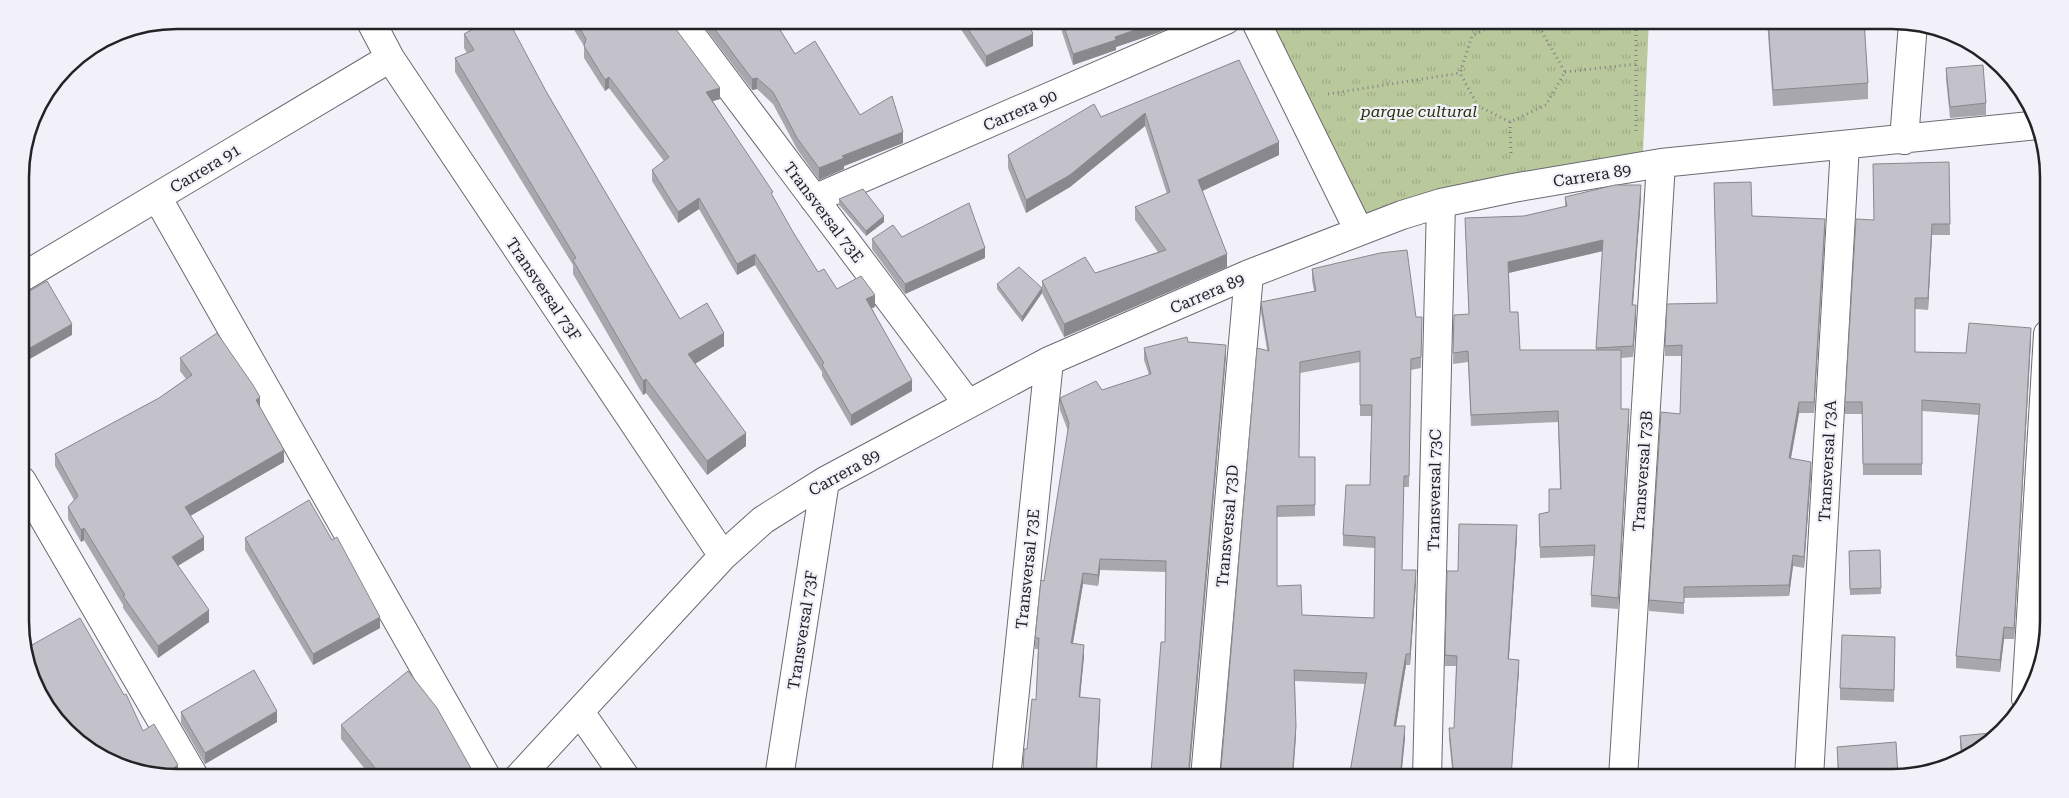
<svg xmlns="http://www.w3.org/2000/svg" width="2069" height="798" viewBox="0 0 2069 798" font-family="'Roboto Serif',serif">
<defs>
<pattern id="park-tufts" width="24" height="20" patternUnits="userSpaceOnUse" patternTransform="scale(1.25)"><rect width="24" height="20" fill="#bac99c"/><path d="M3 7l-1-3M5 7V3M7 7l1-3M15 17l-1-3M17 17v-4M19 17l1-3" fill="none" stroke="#a0ac86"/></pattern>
</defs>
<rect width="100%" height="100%" fill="#f2f1f9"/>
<!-- park -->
<path fill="url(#park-tufts)" d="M1269,20H1649L1643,152L1368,217Z"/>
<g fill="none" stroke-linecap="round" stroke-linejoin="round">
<!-- street casing -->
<g stroke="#6b6a71" stroke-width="30">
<path id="street" d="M370,20L390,58L723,556
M680,20L968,404
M1255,20L1359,231
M1904,140L1913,23
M157,197L487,778
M814,199L1226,20
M21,278L390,58
M22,481L195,778
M2026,699L2048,334
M580,712L626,778
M518,778L723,556L763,520L825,481L1049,361L1249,274L1402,215L1441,203L1513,188L1661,163L2039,125
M779,778L825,481
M1006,778L1049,361
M1205,778L1249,274
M1427,778L1441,203
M1623,778L1661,163
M1809,778L1845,145"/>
</g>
<!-- path -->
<path stroke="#818186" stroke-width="3" stroke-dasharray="1 4" stroke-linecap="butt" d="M1502,20L1472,36L1460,73L1478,106L1510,122L1546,105L1565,72L1542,32L1514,20
M1636,20V134
M1565,72L1636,64
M1328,94L1460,73
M1510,122L1511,156"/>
<!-- street -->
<use href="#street" stroke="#fff" stroke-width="28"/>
</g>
<!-- wall -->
<path fill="#a8a7ae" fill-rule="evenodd" d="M568,20H669L720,99L713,101L773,197L793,232L818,272L837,289L875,307L872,308L912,391L851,426L822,376V372L755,265L737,275L699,209L678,223L652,181V170L664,161L609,88L605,91L584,58V46Z
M699,20H774L795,54L860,115L903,143L844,166V169L819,180L797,149L773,104L757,89L752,90Z
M962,20L1033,46L986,67L962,31Z
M1767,20H1864L1868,83V99L1773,106Z
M1062,21L1160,32L1116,47V50L1073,65L1062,32Z
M464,34L547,93L680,319L724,346L695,364L746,446L707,475L646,393L643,395L573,274V265L455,72V58L467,53L464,48Z
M1239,60L1279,155L1202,191L1227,267L1064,337L1042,293L1022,322L997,289V284L1042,288V281L1095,273L1158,252L1135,220V207L1167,194L1145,126L1070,187L1026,213L1008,168V155Z
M1946,68L1986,103V115L1950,118L1946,79Z
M1949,162L1950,235H1932L1928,310L1915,309V352L1966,353L2031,339L2014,639H2004L2000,672L1956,668V656L1979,415L1922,411V475H1863L1862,414H1845V402L1873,220Z
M1565,197H1641L1633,305L1636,316L1633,357L1621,358V409L1629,420L1618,609L1591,607V595L1594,556L1540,558L1539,514L1549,512V489H1560L1558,422L1471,426L1468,362L1453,364L1454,315H1469L1465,218L1524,216L1565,207ZM1603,251L1596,350H1520L1510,312L1509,273Z
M839,199L884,222L866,236L839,205Z
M1752,216L1825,229L1814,413H1799L1791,458L1811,473L1804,568L1793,566L1789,596L1684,598V614L1649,611V600L1680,414L1682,356H1665V346L1717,303Z
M902,237L985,258L905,294L872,249V239Z
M1312,269L1416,317L1422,328L1421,368L1411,370L1409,487H1404L1402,570L1416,582L1410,665H1406L1396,726L1405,738L1401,778H1349L1365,684L1295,681L1296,737L1217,776L1221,768L1267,350L1261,313V302L1314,291L1312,280ZM1360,362V416H1372L1370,485L1343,535V546L1375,548L1374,618L1302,615L1277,586V517L1315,516V457H1299L1300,373Z
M1188,342L1226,356L1190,769L1191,773L1023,778L1036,700L1038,649H1035V638L1068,431L1060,410V398L1102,390L1149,375L1144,360V348ZM1100,570L1166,572L1165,642L1151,773H1097L1100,710L1080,697L1084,656L1073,643L1083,584L1098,586Z
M180,358L260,407L284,462L190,516L204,550L178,566L209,622L158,658L123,608V605L84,540L81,542L68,519V507L74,500L55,466V454L159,398L186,379L180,371Z
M1517,536L1509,659L1519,670L1511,778H1609H1453L1449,739V728H1454L1456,666H1445L1447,571H1458Z
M245,538L332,540L380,628L313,665L245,550Z
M1880,550L1881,594L1850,595L1849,551Z
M2049,621L2046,641H2045V630Z
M1895,637L1894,702L1840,700V688Z
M181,712L277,722L205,764L181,723Z
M341,725L473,772L479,778H372L341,739Z
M1960,736L1987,746L1962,760L1960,747Z
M1896,742L1898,778H1838L1837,747Z"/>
<!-- shaded-wall -->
<path fill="#88888d" d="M1163,20H1187L1160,32L1116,47V50L1073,65V54L1115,37Z
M1033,34V46L986,67V56Z
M609,77V88L605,91V80Z
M757,78V89L752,90V79Z
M720,88V99L706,103V92Z
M1145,113V126L1070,187L1026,213V200Z
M903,132V143L844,166V169L819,180V168L842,156Z
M1279,142V155L1198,193V180Z
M1641,185V197L1632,316V305Z
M699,198V209L678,223V212Z
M884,216V222L866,236V231Z
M1825,219V229L1814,413V402Z
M1932,224V235L1928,310V298Z
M1603,240V251L1508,273V262Z
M985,248V258L905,294V284Z
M755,254V265L737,275V264Z
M1227,254V267L1064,337V324Z
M1042,288V293L1022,322V317Z
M875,295V307L866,310V299Z
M1636,305V316L1633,357V346Z
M72,324V335L21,364V353Z
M2031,328V339L2014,639V628Z
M724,333V346L688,368V354Z
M1226,345V356L1189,777V766Z
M646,379V393L643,395V381Z
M912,380V391L851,426V415Z
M260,397V409L256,400Z
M1799,402V413L1789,468V458Z
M1629,409V420L1618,609V598Z
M746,433V446L707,475V461Z
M284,450V462L185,519V507Z
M1811,462V473L1804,568V557Z
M1517,525V536L1508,670V659Z
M84,528V540L81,542V530Z
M204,537V550L172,569V557Z
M1793,555V566L1789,596V585Z
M1100,559V570L1098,586V575Z
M1416,570V582L1410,665V654Z
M1083,573V584L1071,654V643Z
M209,610V622L158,658V646Z
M380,617V628L313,665V654Z
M2004,627V639L2000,672V660Z
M1084,645V656L1079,708V697Z
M1406,654V665L1394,737V726Z
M1519,660V670L1511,778Z
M1100,699V710L1096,778Z
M277,711V722L205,764V753Z
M1296,726V737L1293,778H1292Z
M1405,726V738L1401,778H1400Z
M178,765V778L172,777V769Z"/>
<!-- building -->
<path fill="#c3c2ca" stroke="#88888d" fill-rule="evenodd" d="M489,20H508L547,93L680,319L707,303L724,333L688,354L746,433L707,461L646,379L643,381L573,260L576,258L455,58L474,50L464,34Z
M575,20H669L720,88L706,92L773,192L771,193L793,232L818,272L824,269L837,289L861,276L875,295L866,299L912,380L851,415L822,365L824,363L755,254L737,264L699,198L678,212L652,170L669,157L609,77L605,80L584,46L586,39Z
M708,20H774L795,54L815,41L860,115L892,96L903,132L842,156L844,158L819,168L797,138L773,92L757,78L752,79Z
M962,20H1027L1033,34L986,56Z
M1065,20H1163L1115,37L1116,40L1073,54L1062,21Z
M1768,20H1864L1868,83L1773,90Z
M1239,60L1279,142L1198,180L1227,254L1064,324L1042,281L1085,257L1095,273L1166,250L1135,207L1170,192L1145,113L1070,175L1026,200L1008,155L1094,104L1101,117Z
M1983,65L1986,103L1950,107L1946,68Z
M1949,162L1950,224H1932L1928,298H1915V352L1966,353L1969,323L2031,328L2014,628L2004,627L2000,660L1956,656L1980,404L1922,400V464H1863L1862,402H1845L1856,219L1874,220L1873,164Z
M1751,182L1752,216L1825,219L1814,402H1799L1789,458L1811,462L1804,557L1793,555L1789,585L1684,587V603L1649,600L1661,412L1680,414L1682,345L1665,346L1667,304L1717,303L1714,183Z
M1615,185H1641L1632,305H1636L1633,346L1596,348L1603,240L1508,262L1510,312H1518L1520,350H1621V409H1629L1618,598L1591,595L1595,545L1540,547L1539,514L1549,512V489H1561L1558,411L1471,415L1468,351L1453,353L1454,315L1469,314L1465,218L1524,216L1567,206L1565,197Z
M863,189L884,216L866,231L839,199Z
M969,203L985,248L905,284L872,239L893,225L902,237Z
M1407,250L1416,317H1422L1421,357L1411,359L1409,476H1404L1402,570H1416L1410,654H1406L1394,726H1405L1400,778H1349L1367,673L1294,670L1296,726L1292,778H1215L1217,776L1221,768L1257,348L1269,351L1261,302L1316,291L1312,269L1380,253ZM1360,351V405H1372L1370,485H1346L1343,535L1375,537L1374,618L1302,615L1301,585L1277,586V506L1315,505V457H1299L1300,362Z
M1019,267L1042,288L1022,317L997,284Z
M47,281L72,324L21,353V296Z
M217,333L253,385L260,397L256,400L284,450L185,507L204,537L172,557L209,610L158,646L123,596L125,595L84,528L81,530L68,507L78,496L55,454L159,398L192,375L180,358Z
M1187,337L1188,342L1226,345L1189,766L1191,773L1194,778H1023L1024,749H1027L1032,699L1036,700L1039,638H1035L1041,580L1044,581L1069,423L1060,398L1096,381L1102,390L1151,374L1144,348ZM1100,559L1166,561L1165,642H1161L1151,773H1096L1100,699L1079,697L1084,645L1071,643L1083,573L1098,575Z
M309,500L332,540L337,537L380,617L313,654L245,538Z
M1459,524L1517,525L1508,659L1519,660L1511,778L1608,771L1609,778H1454L1449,728H1454L1457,656L1445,655L1447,571H1458Z
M1880,550L1881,588L1850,589L1849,551Z
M2049,568V621L2048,630H2045Z
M80,618L124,695L126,694L143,731L154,724L178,765L172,769L177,778L126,770L59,724L23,651V650Z
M1842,635L1895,637L1894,690L1840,688Z
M254,670L277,711L205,753L181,712Z
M408,671L437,708L473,772L479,778H383L341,725Z
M2000,732L1987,746L1963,759L1960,736Z
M1896,742L1898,776L1886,778H1839L1837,747Z"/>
<g text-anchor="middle" stroke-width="4.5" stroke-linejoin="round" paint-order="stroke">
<!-- street labels -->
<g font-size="16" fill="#232326" stroke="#f2f1f9">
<text transform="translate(1020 110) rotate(-24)" y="6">Carrera 90</text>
<text transform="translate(205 168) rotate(-31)" y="6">Carrera 91</text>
<text transform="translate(1592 175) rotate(-9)" y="6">Carrera 89</text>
<text transform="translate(824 212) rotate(53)" y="6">Transversal 73E</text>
<text transform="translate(544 289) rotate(56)" y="6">Transversal 73F</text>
<text transform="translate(1207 293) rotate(-23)" y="6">Carrera 89</text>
<text transform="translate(1827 461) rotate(-87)" y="6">Transversal 73A</text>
<text transform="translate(1642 471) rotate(-86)" y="6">Transversal 73B</text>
<text transform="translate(844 472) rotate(-29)" y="6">Carrera 89</text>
<text transform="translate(1434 490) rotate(-89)" y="6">Transversal 73C</text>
<text transform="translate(1227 526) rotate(-85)" y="6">Transversal 73D</text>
<text transform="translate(1027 569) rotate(-84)" y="6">Transversal 73E</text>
<text transform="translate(802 630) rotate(-81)" y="6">Transversal 73F</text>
</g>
<!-- park labels -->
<g font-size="16" font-style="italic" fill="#29330a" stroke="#f2f1f9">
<text x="1419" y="117">parque cultural</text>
</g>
</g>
<!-- crop -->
<path d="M0 0H2069V798H0ZM177 29H1892A148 148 0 0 1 2040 177V621A148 148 0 0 1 1892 769H177A148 148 0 0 1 29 621V177A148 148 0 0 1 177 29Z" fill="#f2f1f9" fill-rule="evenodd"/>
<path fill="none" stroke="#232326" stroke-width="2.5" d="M177 29H1892A148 148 0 0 1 2040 177V621A148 148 0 0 1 1892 769H177A148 148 0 0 1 29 621V177A148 148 0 0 1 177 29Z"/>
</svg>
